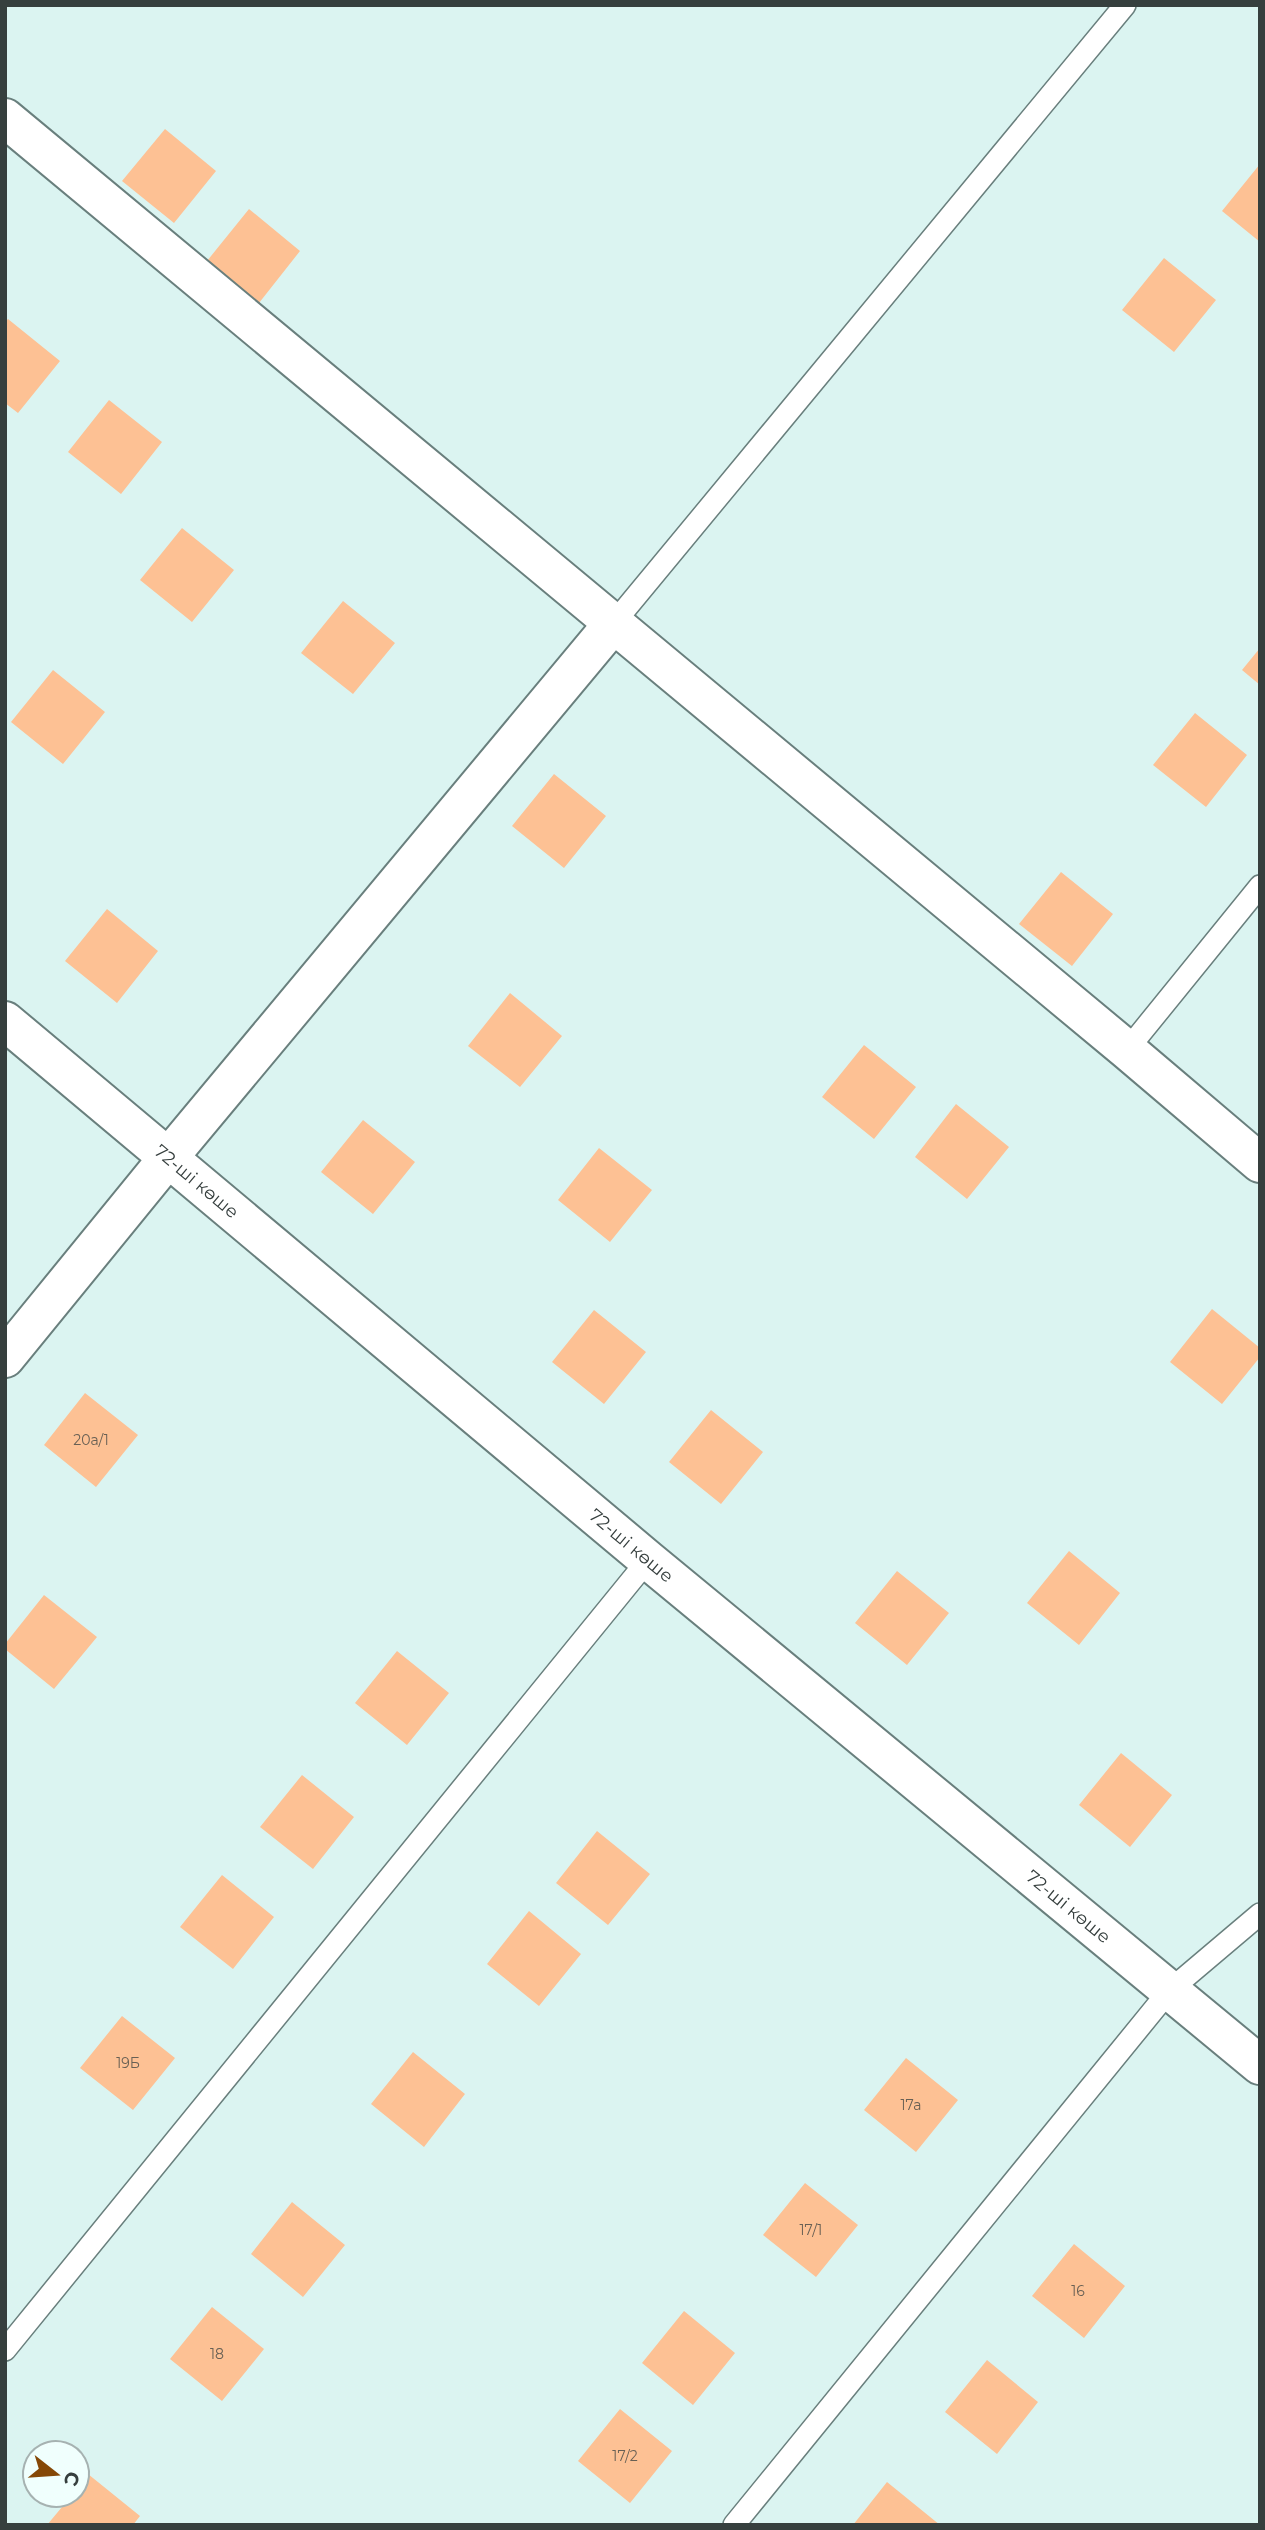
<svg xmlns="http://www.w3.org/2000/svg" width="1265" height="2530" viewBox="0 0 1265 2530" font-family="Montserrat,sans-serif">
<rect width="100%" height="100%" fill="#dbf4f1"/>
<!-- building -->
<path fill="#fdc194" d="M165,129L216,171L174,223L122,181Z
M1260,164V242L1222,211Z
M249,209L300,251L259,303L207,261Z
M1164,258L1216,300L1174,352L1122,310Z
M8,319L60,361L18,413L5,403V322Z
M109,400L162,442L121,494L68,452Z
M182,528L234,570L192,622L140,580Z
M343,601L395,643L353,694L301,653Z
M1260,648V685L1242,670Z
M53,670L105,712L63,764L11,722Z
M1195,713L1247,755L1206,807L1153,765Z
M554,774L606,816L564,868L512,826Z
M1061,872L1113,914L1072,966L1019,924Z
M107,909L158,951L117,1003L65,961Z
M510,993L562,1036L520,1087L468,1046Z
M864,1045L916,1087L874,1139L822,1097Z
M956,1104L1009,1147L967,1199L915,1157Z
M363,1120L415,1162L373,1214L321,1172Z
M599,1148L652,1190L610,1242L558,1200Z
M1212,1309L1260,1348V1357L1222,1404L1170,1362Z
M594,1310L646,1352L604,1404L552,1362Z
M85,1393L138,1435L96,1487L44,1445Z
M711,1410L763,1452L721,1504L669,1462Z
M1069,1551L1120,1593L1079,1645L1027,1603Z
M897,1571L949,1613L907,1665L855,1623Z
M44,1595L97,1637L54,1689L5,1649V1644Z
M397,1651L449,1693L407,1745L355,1703Z
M1121,1753L1172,1795L1130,1847L1079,1805Z
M302,1775L354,1817L313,1869L260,1827Z
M597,1831L650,1874L608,1925L556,1883Z
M222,1875L274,1917L233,1969L180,1927Z
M529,1911L581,1954L539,2006L487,1964Z
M122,2016L175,2058L133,2110L80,2068Z
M413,2052L465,2094L424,2147L371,2104Z
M906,2058L958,2100L916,2152L864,2110Z
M805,2183L858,2225L816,2277L763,2235Z
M292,2202L345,2245L303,2297L251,2254Z
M1074,2244L1125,2286L1084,2338L1032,2296Z
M212,2307L264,2349L222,2401L170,2359Z
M684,2311L735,2353L693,2405L642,2363Z
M987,2360L1038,2402L997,2454L945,2412Z
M620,2409L672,2451L630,2503L578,2461Z
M88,2474L140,2516L133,2525H47L72,2495H77V2488Z
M887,2482L940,2525H853Z"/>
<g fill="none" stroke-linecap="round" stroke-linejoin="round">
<!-- service casing -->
<g stroke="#697f7d" stroke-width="24">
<path id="service" d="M613,624L1125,5
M1127,1050L1260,886
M5,2350L648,1560
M734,2525L1169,1991L1260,1914"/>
</g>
<!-- minor casing -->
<g stroke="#697f7d" stroke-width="42">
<g id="minor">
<path d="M5,118L1127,1050L1260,1163"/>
<path id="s1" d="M5,1021L648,1560L1260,2065"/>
<path d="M5,1358L168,1158L613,624"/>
</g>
</g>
<!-- service -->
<use href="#service" stroke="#fff" stroke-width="21"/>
<!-- minor -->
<use href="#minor" stroke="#fff" stroke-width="38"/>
</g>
<g text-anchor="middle" stroke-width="5" stroke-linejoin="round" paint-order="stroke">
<!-- number labels -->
<g font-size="14" fill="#686054">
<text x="91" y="1445">20а/1</text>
<text x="128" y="2068">19Б</text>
<text x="911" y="2110">17а</text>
<text x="811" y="2235">17/1</text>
<text x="1078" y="2296">16</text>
<text x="217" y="2359">18</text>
<text x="625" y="2461">17/2</text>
</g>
<!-- street labels -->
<g font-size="18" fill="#363f3e" stroke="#f0fffd">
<text dy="6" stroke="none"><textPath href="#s1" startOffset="250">72-ші көше</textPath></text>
<text dy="6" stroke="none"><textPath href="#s1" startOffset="817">72-ші көше</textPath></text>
<text dy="6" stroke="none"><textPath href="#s1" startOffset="1384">72-ші көше</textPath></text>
</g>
</g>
<!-- border -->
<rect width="1265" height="2530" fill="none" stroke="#363f3e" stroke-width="14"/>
<!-- north arrow -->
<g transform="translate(56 2474) rotate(107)"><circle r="33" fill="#f0fffd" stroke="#a6b2b1" stroke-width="2"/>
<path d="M0-5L12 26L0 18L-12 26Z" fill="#854806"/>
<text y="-10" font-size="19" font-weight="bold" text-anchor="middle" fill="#363f3e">С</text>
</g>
</svg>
